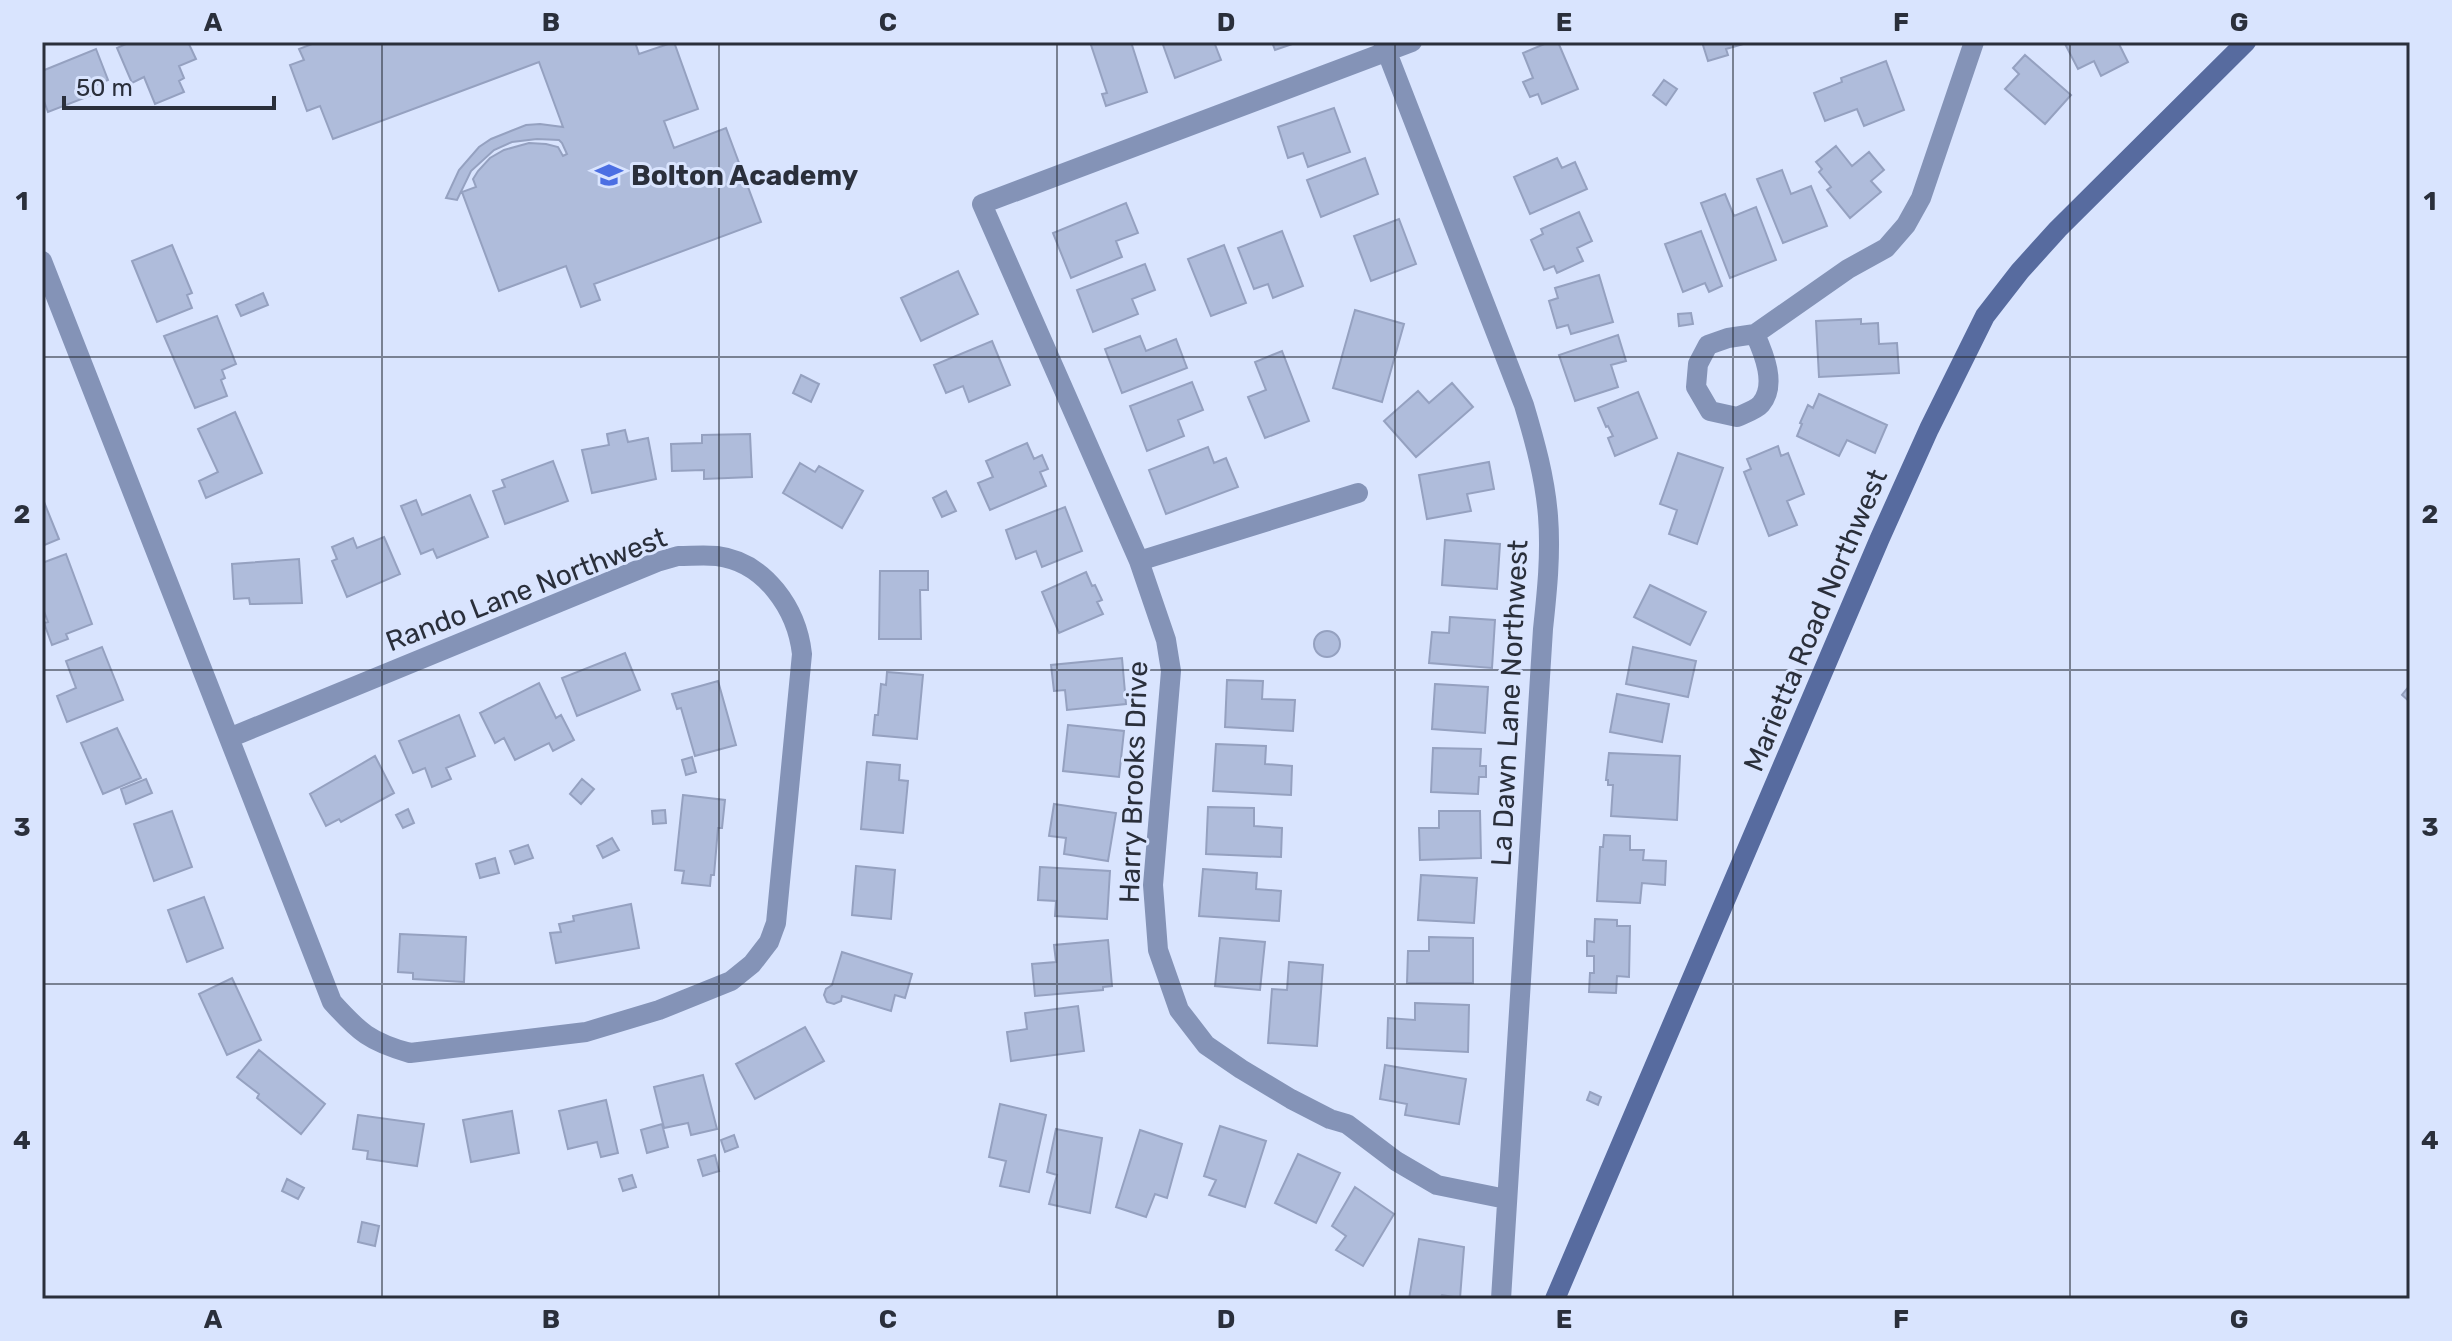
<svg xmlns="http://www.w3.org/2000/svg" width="2452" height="1341" viewBox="0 0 2452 1341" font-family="Rubik,sans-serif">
<rect width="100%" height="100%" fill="#d9e4fe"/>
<!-- building -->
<path fill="#afbcdb" stroke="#95a1c0" stroke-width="2" d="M130,42H188L196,59L179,66L184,78L179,81L184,92L155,104L144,77L132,83L117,48Z
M317,42H635L639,54L674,42L698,109L664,121L674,148L726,128L761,222L594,284L600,300L581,307L566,266L499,291L462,192L476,187L473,179L478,171L490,158L504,150L529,143L546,144L558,147L563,156L567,154L562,143L559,140L537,139L512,142L494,150L471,171L457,200L446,198L459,170L479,147L491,139L526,125L540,124L563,127L539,62L333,139L320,106L307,111L290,65L304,60L299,49Z
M1090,42H1131L1147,92L1106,106L1102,94L1107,93Z
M1162,42H1214L1221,60L1175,78Z
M1272,42H1298L1275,50Z
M1549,42H1558L1578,89L1542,104L1538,94L1530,97L1523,82L1533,78L1523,53Z
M1702,42H1750L1726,49L1728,55L1708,61Z
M2064,42H2118L2128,62L2101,76L2094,61L2078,69Z
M96,49L108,80L94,86L97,93L48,112L42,96V71Z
M2025,55L2071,95L2045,124L2005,89L2019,74L2013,68Z
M1886,61L1904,110L1864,126L1857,109L1825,121L1814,93L1842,82L1841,78Z
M1664,80L1677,89L1666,105L1653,95Z
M1334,108L1350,152L1308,167L1303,153L1288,158L1278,127Z
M1836,146L1852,166L1869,152L1884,170L1871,181L1881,192L1850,218L1827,190L1831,187L1819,172L1822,169L1816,162Z
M1365,158L1378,194L1321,217L1307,180Z
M1557,158L1562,168L1575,162L1587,189L1530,214L1514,177Z
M1782,170L1791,194L1811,186L1827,226L1783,243L1757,179Z
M1725,194L1734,216L1756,207L1776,260L1730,278L1701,203Z
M1126,203L1138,233L1116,241L1122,257L1071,278L1053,233Z
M1579,212L1592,241L1577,248L1583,261L1557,273L1554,266L1544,270L1531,240L1543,234L1541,229Z
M1399,219L1416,264L1371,281L1354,236Z
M1282,231L1303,286L1273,298L1268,284L1254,289L1238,248Z
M1701,231L1722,286L1709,292L1705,283L1683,292L1665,244Z
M172,245L192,293L187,295L192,308L157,322L132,261Z
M1224,245L1246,303L1211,316L1188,259Z
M1145,264L1155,290L1132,299L1138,314L1093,332L1077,290Z
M958,271L978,314L921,341L901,298Z
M1599,275L1613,322L1571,334L1568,325L1557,328L1549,301L1558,298L1555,288Z
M263,293L268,305L241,316L236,305Z
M1355,310L1404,324L1382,402L1333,388Z
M1691,313L1693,324L1679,326L1678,314Z
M217,316L236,364L222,370L225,378L221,380L227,396L195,408L164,336Z
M1861,319V324L1878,323L1879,344L1897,343L1899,373L1819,377L1816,321Z
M1618,335L1626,361L1611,365L1618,387L1575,401L1559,355Z
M1140,336L1146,351L1176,339L1187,368L1122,393L1105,349Z
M992,341L1010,385L969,402L963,386L946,393L934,365Z
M1282,351L1309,421L1265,438L1248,397L1266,390L1255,362Z
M801,375L819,384L811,402L793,393Z
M1192,382L1203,410L1178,420L1184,436L1147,451L1130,406Z
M1452,383L1473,407L1416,457L1384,421L1418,391L1429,403Z
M1638,392L1657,438L1615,456L1608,438L1613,436L1608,426L1606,427L1598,408Z
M1819,394L1887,425L1875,453L1847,440L1839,456L1797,436L1802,424L1800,423L1808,405L1813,408Z
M235,412L262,473L206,498L199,481L218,472L198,429Z
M625,430L628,442L648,438L656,479L592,493L582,450L609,445L607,434Z
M750,434L752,477L704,479V470L672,471L671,444L702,443V435Z
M1027,443L1034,459L1042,455L1048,469L1040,472L1046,486L990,510L978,483L993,477L986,461Z
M1778,446L1781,456L1788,453L1804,494L1787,501L1797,525L1769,536L1744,472L1751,469L1747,459Z
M1208,447L1214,463L1226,458L1238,487L1166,514L1149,470Z
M1678,453L1723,468L1697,544L1669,534L1677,510L1660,504Z
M553,461L568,501L505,524L493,491L505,487L502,480Z
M1489,462L1494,489L1467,494L1471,511L1427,519L1419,475Z
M800,463L815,472L819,466L863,491L842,528L783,493Z
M946,491L956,511L942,517L933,498Z
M470,495L488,537L437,558L433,549L421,554L401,506L416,500L422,515Z
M42,497L59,539L42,546Z
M1065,507L1082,551L1042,567L1036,551L1016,559L1006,530Z
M384,537L400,574L347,597L332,561L337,559L332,547L353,538L357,548Z
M1445,540L1500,544L1497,589L1442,585Z
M66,554L92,624L66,634L68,639L52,645L44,623L48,622L42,606V563Z
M299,559L302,603L250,604L249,598L234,599L232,564Z
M880,571H928V590H920L921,639H879Z
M1086,572L1092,586L1095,585L1102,600L1097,602L1103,614L1059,633L1042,592Z
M1650,585L1706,612L1690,645L1634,617Z
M1450,617L1495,620L1492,668L1429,663L1432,632L1449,633Z
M1314 644a13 13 0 1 1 26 0a13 13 0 1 1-26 0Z
M102,647L123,700L67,722L57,696L76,688L66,661Z
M1633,647L1696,661L1688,697L1626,684Z
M625,653L640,690L577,716L562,678Z
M1122,658L1126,704L1067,710L1065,690L1054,691L1051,665Z
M887,672L923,675L917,739L873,735L875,715H878L881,684L886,685Z
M1227,680L1263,681L1262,699L1295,700L1293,731L1225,727Z
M718,681L736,745L695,756L681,708L677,709L672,694Z
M539,683L556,718L561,715L574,740L553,751L549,743L515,760L504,738L495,743L480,713Z
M1435,684L1488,687L1485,733L1432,729Z
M2410,685V702L2402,695Z
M1617,694L1669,704L1662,742L1610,732Z
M459,715L475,756L446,768L451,779L432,787L425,768L413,773L399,741Z
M1068,725L1124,731L1119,777L1063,771Z
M117,728L141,778L103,794L81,743Z
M1216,744L1266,746L1265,764L1292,766L1291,795L1213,791Z
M1433,748L1481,749L1480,766H1486V777H1479L1478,794L1431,792Z
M1609,753L1680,756L1677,820L1611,816L1613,785H1608V780H1606Z
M375,756L394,793L341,822L339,819L326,826L310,794Z
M692,757L696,772L686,775L682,760Z
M867,762L900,765L899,780L908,781L903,833L861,829Z
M146,779L152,793L126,804L121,789Z
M582,779L594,789L581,804L570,794Z
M683,795L725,800L722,828H718L714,875H711L710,886L682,883L684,871L675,870Z
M1054,804L1116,813L1108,861L1064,854L1066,838L1049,836Z
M1208,807L1254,808V826L1282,828L1281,857L1206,854Z
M408,809L414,823L403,828L396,815Z
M665,810L666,823L653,824L652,811Z
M172,811L192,867L154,881L134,824Z
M1439,811H1480L1481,858L1420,860L1419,828H1439Z
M1604,835L1630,836V850H1644L1643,860L1666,861L1665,885L1642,883L1640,903L1597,901L1600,847H1603Z
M612,838L619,850L603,858L597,846Z
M528,845L533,858L515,864L510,851Z
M495,858L499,873L480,878L476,864Z
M856,866L895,870L891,919L852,915Z
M1040,867L1110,871L1107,919L1055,916L1056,901L1038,900Z
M1203,869L1257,873L1256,889L1281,891L1279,921L1199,916Z
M1421,875L1477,878L1474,923L1418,920Z
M204,897L223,948L187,962L168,910Z
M631,904L639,948L556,963L550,933L561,932L559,924L574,921L573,916Z
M1595,919L1617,920V926H1630L1629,977L1617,976L1616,993L1589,992L1590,973H1594V956H1587V941L1594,942Z
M400,934L466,937L464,982L413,979V973L398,972Z
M1429,937L1473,938V983H1407L1408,951H1429Z
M1220,938L1265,942L1260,990L1215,986Z
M1108,940L1112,986L1103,987V990L1035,996L1032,964L1056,962L1054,945Z
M842,952L912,974L905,998L895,995L891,1011L842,996L841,1001L834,1004L827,1002L824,995L826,989L832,985Z
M1289,962L1323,965L1317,1046L1268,1043L1272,989L1287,990Z
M232,978L261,1040L227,1055L199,994Z
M1415,1003L1469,1005L1468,1052L1387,1048L1388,1018L1415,1020Z
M1078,1006L1084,1051L1011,1061L1007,1032L1027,1029L1025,1013Z
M805,1027L824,1061L755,1099L736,1064Z
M259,1050L325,1104L301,1134L257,1098L259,1094L237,1077Z
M1385,1065L1466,1079L1459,1124L1405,1115L1407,1104L1380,1099Z
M703,1075L717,1129L691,1135L688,1123L664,1128L654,1087Z
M1590,1092L1601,1097L1598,1105L1587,1100Z
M606,1100L618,1153L601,1157L597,1142L568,1149L559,1111Z
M1000,1104L1046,1115L1029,1192L1000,1186L1006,1161L989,1157Z
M512,1111L519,1153L471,1162L463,1120Z
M358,1115L424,1124L417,1166L367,1159L368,1151L353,1149Z
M662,1124L668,1147L647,1153L641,1130Z
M1220,1126L1266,1141L1245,1207L1209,1195L1216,1180L1204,1176Z
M1056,1129L1102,1138L1090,1213L1049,1204L1057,1175L1047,1172Z
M1140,1130L1182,1144L1167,1198L1155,1194L1146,1217L1116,1207Z
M734,1135L738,1147L725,1152L721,1140Z
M1298,1154L1340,1173L1316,1223L1275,1203Z
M715,1155L719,1171L703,1176L698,1160Z
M632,1175L636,1187L623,1191L619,1179Z
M287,1179L304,1188L298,1199L282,1191Z
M1355,1187L1394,1214L1363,1266L1336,1250L1346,1236L1332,1226Z
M362,1222L379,1226L375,1246L358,1242Z
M1419,1239L1464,1247L1460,1298L1442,1295L1440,1299H1409Z"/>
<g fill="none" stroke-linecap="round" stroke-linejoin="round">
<!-- street -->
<path stroke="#8493b7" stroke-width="20" d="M1383,42L1524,405C1535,442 1545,478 1548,516C1551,554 1547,592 1543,629L1501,1299
M1412,42L982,204L1139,561L1166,640L1171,671L1153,885L1158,950L1179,1010L1206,1045L1241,1069L1291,1099L1330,1119L1347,1124L1396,1161L1437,1185L1506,1199
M42,261L229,738
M1755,334C1764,354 1777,385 1761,404C1756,410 1743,414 1737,417L1710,411L1696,387L1698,364L1708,345L1728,338L1755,334L1848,269L1886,248L1906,225L1921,198L1974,42
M678,556C691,556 704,555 717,556C765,562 797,609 802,654L776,923L769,942L752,964L731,981L659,1010L586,1032L410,1053C370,1042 359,1032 332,1002L229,738L657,562Z
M1139,561L1358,493"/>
<!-- secondary -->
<path stroke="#576b9f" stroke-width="20" d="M1555,1299L1880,538L1929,429L1985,316L2020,271L2058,229L2246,42"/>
</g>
<!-- grid -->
<path fill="none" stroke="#2a2f3b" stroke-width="2" stroke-opacity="0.55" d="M382,42V1299M719,42V1299M1057,42V1299M1395,42V1299M1733,42V1299M2070,42V1299M42,357H2410M42,670H2410M42,984H2410"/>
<!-- icons -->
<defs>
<g id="school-bare" transform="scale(2.16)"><path d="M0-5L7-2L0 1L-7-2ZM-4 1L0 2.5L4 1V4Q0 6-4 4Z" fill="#4c6fe3" stroke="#d9e4fe" stroke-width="2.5" paint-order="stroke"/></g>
</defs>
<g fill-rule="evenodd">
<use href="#school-bare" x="609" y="175"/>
</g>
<g text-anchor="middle" stroke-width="6" stroke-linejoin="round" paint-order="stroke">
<!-- poi labels -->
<g font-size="28" font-weight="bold" fill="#2a2f3b" stroke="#d9e4fe" text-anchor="start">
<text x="631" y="185">Bolton Academy</text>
</g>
<!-- street labels -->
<g font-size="28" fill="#2a2f3b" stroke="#d9e4fe">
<text transform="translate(526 589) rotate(-21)" y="10">Rando Lane Northwest</text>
<text transform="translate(1815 620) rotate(-67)" y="10">Marietta Road Northwest</text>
<text transform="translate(1509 703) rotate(-87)" y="10">La Dawn Lane Northwest</text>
<text transform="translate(1133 782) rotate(-88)" y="10">Harry Brooks Drive</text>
</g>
</g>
<!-- border -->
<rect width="2452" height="1341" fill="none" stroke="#d9e4fe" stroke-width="88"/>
<!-- scale -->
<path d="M64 96v12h210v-12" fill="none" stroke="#2a2f3b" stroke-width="4"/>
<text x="76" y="96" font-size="24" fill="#2a2f3b" stroke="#d9e4fe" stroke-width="6" paint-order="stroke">50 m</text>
<rect x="44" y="44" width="2364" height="1253" fill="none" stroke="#2a2f3b" stroke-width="3"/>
<g font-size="26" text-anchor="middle" font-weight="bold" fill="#2a2f3b">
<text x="213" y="31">A</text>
<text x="551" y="31">B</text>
<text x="888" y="31">C</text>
<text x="1226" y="31">D</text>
<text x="1564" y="31">E</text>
<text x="1901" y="31">F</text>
<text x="2239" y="31">G</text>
<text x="22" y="210">1</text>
<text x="2430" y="210">1</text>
<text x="22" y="523">2</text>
<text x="2430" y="523">2</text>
<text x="22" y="836">3</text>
<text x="2430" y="836">3</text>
<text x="22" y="1149">4</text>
<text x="2430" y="1149">4</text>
<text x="213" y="1328">A</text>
<text x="551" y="1328">B</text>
<text x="888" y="1328">C</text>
<text x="1226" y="1328">D</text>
<text x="1564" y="1328">E</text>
<text x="1901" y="1328">F</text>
<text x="2239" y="1328">G</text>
</g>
</svg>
